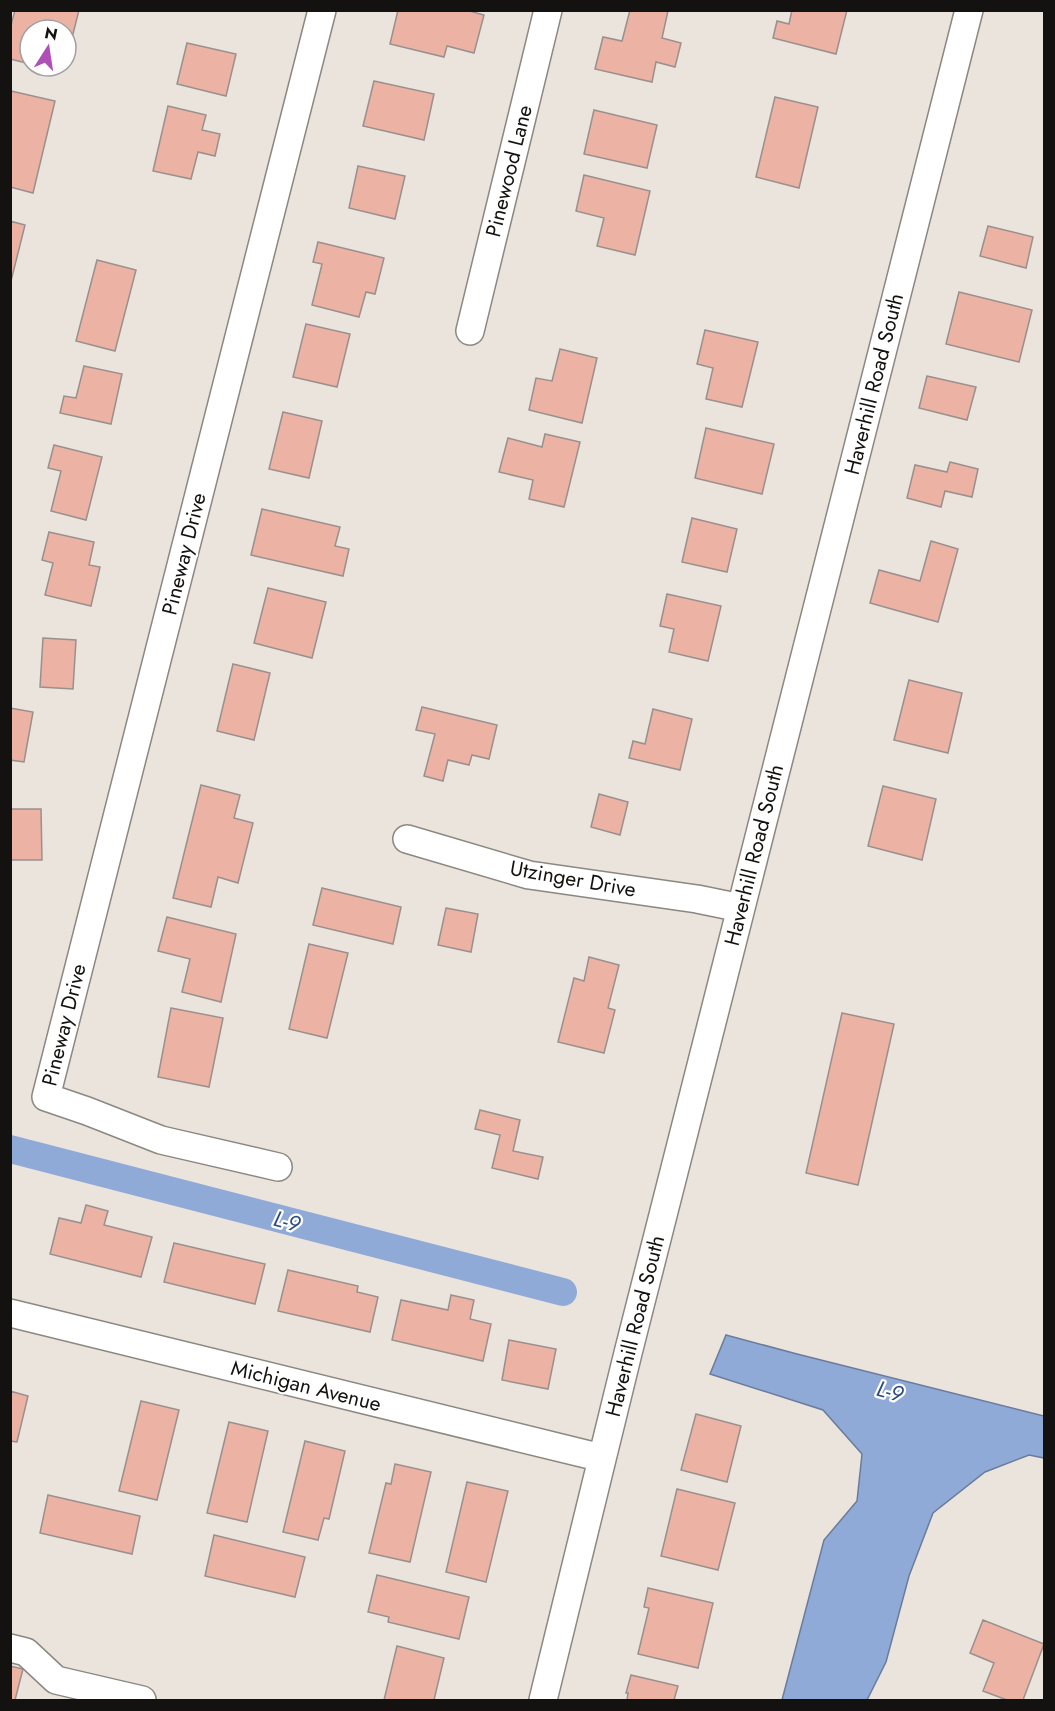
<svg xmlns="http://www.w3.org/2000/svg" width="1055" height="1711" viewBox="0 0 1055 1711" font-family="Jost,sans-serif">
<rect width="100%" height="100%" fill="#eae4dd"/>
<!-- water -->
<path fill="#8faad6" stroke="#6a7c9b" stroke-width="1.5" d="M726,1335L797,1354L1044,1416V1458L1029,1455L985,1472L933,1513L909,1576L886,1662L867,1700H782L824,1540L857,1501L862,1454L823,1410L710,1374Z"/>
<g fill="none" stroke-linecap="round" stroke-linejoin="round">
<!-- canal -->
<path stroke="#8faad6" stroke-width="28" d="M10,1149L563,1292"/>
</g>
<!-- building -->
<path fill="#ecb2a4" stroke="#99908e" stroke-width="1.5" d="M15,10H79L66,62V30H30V64L10,59V29Z
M398,10H466L484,15L474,53L447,46L444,57L390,44Z
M630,10L668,11L662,38L681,43L675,67L656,62L652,82L595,69L603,37L622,41Z
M792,10H847L836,54L773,38L777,21L789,24Z
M187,43L236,54L226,96L177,84Z
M374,81L434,94L424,140L363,126Z
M11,91L55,101L33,193L10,187Z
M775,97L818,107L799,188L756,177Z
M168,106L206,115L202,130L220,134L215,156L198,152L191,179L153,171Z
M594,110L657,125L647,168L584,154Z
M358,166L405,176L395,219L349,208Z
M584,175L650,191L635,255L597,246L604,218L576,211Z
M10,221L25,225L10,285Z
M988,226L1033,237L1026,268L980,256Z
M318,242L384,258L375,294L366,292L359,317L312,305L322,264L313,262Z
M97,260L136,270L115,351L76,341Z
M959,292L1032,310L1019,362L946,344Z
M306,324L350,334L337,387L293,377Z
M705,330L758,342L742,407L706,399L713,368L697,364Z
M560,349L597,358L582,423L529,410L536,378L552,381Z
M84,366L122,374L111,424L60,413L64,396L76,398Z
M927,376L976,387L967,420L919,408Z
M283,412L322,421L309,478L269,469Z
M706,428L774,444L762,494L695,478Z
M545,434L580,442L564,507L529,499L533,480L499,472L508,438L542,447Z
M54,445L102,457L86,520L51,511L61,471L48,468Z
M950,462L978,469L972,497L945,491L941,507L907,498L915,465L947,472Z
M262,509L340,527L335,546L349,549L343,576L251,555Z
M692,518L737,529L727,572L682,562Z
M49,532L94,542L89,565L100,567L91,606L45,595L53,563L42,560Z
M931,541L958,549L938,622L870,603L879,570L920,581Z
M268,588L326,602L312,658L254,643Z
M667,594L721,606L708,661L669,652L674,629L660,626Z
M43,638L76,640L73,689L40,687Z
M233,664L270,673L254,740L217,731Z
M909,680L962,693L948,753L894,740Z
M422,707L497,725L489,759L472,755L469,765L448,760L443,781L424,776L435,734L416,730Z
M10,708L33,712L24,762L10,760Z
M653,709L692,719L680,770L629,758L633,741L645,744Z
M201,785L240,795L234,818L253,823L238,883L218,877L211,907L173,898Z
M883,786L936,799L922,860L868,846Z
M599,794L628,802L620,835L591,827Z
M10,809H41L42,860H10Z
M322,888L401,907L393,944L313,925Z
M446,908L478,914L471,952L438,945Z
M167,917L236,934L221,1002L182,992L190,959L158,951Z
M309,944L348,953L327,1038L289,1029Z
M589,957L619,965L608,1008L615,1010L604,1053L558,1042L574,978L584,981Z
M171,1008L223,1018L209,1087L158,1077Z
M842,1013L894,1024L858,1185L806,1173Z
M480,1110L520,1120L513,1151L543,1157L538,1179L492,1168L500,1135L475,1129Z
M86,1205L108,1211L104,1225L152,1237L141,1277L50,1254L59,1218L81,1223Z
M174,1243L265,1264L255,1304L164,1282Z
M288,1270L358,1286L357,1292L378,1297L370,1332L278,1311Z
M451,1295L474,1300L470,1319L491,1324L483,1361L392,1340L401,1300L448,1310Z
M509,1340L556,1349L548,1389L502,1380Z
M10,1391L28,1396L17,1442L10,1441Z
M141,1401L179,1410L157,1500L119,1491Z
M696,1414L741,1426L727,1482L681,1470Z
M229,1422L268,1431L247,1522L207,1513Z
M305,1441L345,1451L329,1519L324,1518L318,1540L283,1532Z
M395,1464L431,1472L410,1562L369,1553L386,1483L391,1484Z
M467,1482L508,1491L486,1582L446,1572Z
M677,1489L735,1503L718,1570L661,1556Z
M48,1495L140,1516L132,1554L40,1533Z
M214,1535L305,1557L295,1597L205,1576Z
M377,1575L469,1597L459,1639L388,1622L389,1617L368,1612Z
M648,1588L713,1603L698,1668L638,1654L649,1608L644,1607Z
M983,1620L1044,1644L1023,1700H1007L983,1691L994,1663L970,1653Z
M397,1646L444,1658L434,1700H384Z
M10,1666L23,1669L15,1700H10Z
M631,1675L678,1686L674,1700H627L628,1693H626Z"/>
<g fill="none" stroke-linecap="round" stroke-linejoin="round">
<!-- minor casing -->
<g stroke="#8c8780" stroke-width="30">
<path id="minor" d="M470,331L548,10
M407,839L529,875L697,899L741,908
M278,1167L161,1140L87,1111L46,1097L322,10
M10,1313L602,1458
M10,1648L26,1652L56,1680L142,1700
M543,1700L628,1353L969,10"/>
</g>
<!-- minor -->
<use href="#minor" stroke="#fff" stroke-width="27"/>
</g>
<g text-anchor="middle" stroke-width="4.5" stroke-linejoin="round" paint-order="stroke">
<!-- street labels -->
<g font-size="21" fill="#141210" stroke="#fff">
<text transform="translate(509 171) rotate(-76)" y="7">Pinewood Lane</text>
<text transform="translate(874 384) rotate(-76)" y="7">Haverhill Road South</text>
<text transform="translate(184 554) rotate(-76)" y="7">Pineway Drive</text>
<text transform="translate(754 855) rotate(-76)" y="7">Haverhill Road South</text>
<text transform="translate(573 879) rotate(10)" y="7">Utzinger Drive</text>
<text transform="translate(64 1025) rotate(-76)" y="7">Pineway Drive</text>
<text transform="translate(635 1326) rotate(-76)" y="7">Haverhill Road South</text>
<text transform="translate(306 1386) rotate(14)" y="7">Michigan Avenue</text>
</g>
<!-- water labels -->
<g font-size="22" font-style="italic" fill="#2b4c84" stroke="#fff">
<text transform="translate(287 1221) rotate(15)" y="8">L-9</text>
<text transform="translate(890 1391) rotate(15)" y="8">L-9</text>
</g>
</g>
<!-- border -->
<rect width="1055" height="1711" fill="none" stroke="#141210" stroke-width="24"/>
<!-- north arrow -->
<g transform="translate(48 48) rotate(12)"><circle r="28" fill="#ffffff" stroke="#a1a09f" stroke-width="1.5"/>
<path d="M0-4.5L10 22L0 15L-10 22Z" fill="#af50b9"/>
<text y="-9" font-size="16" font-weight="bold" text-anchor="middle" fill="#141210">N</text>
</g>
</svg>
